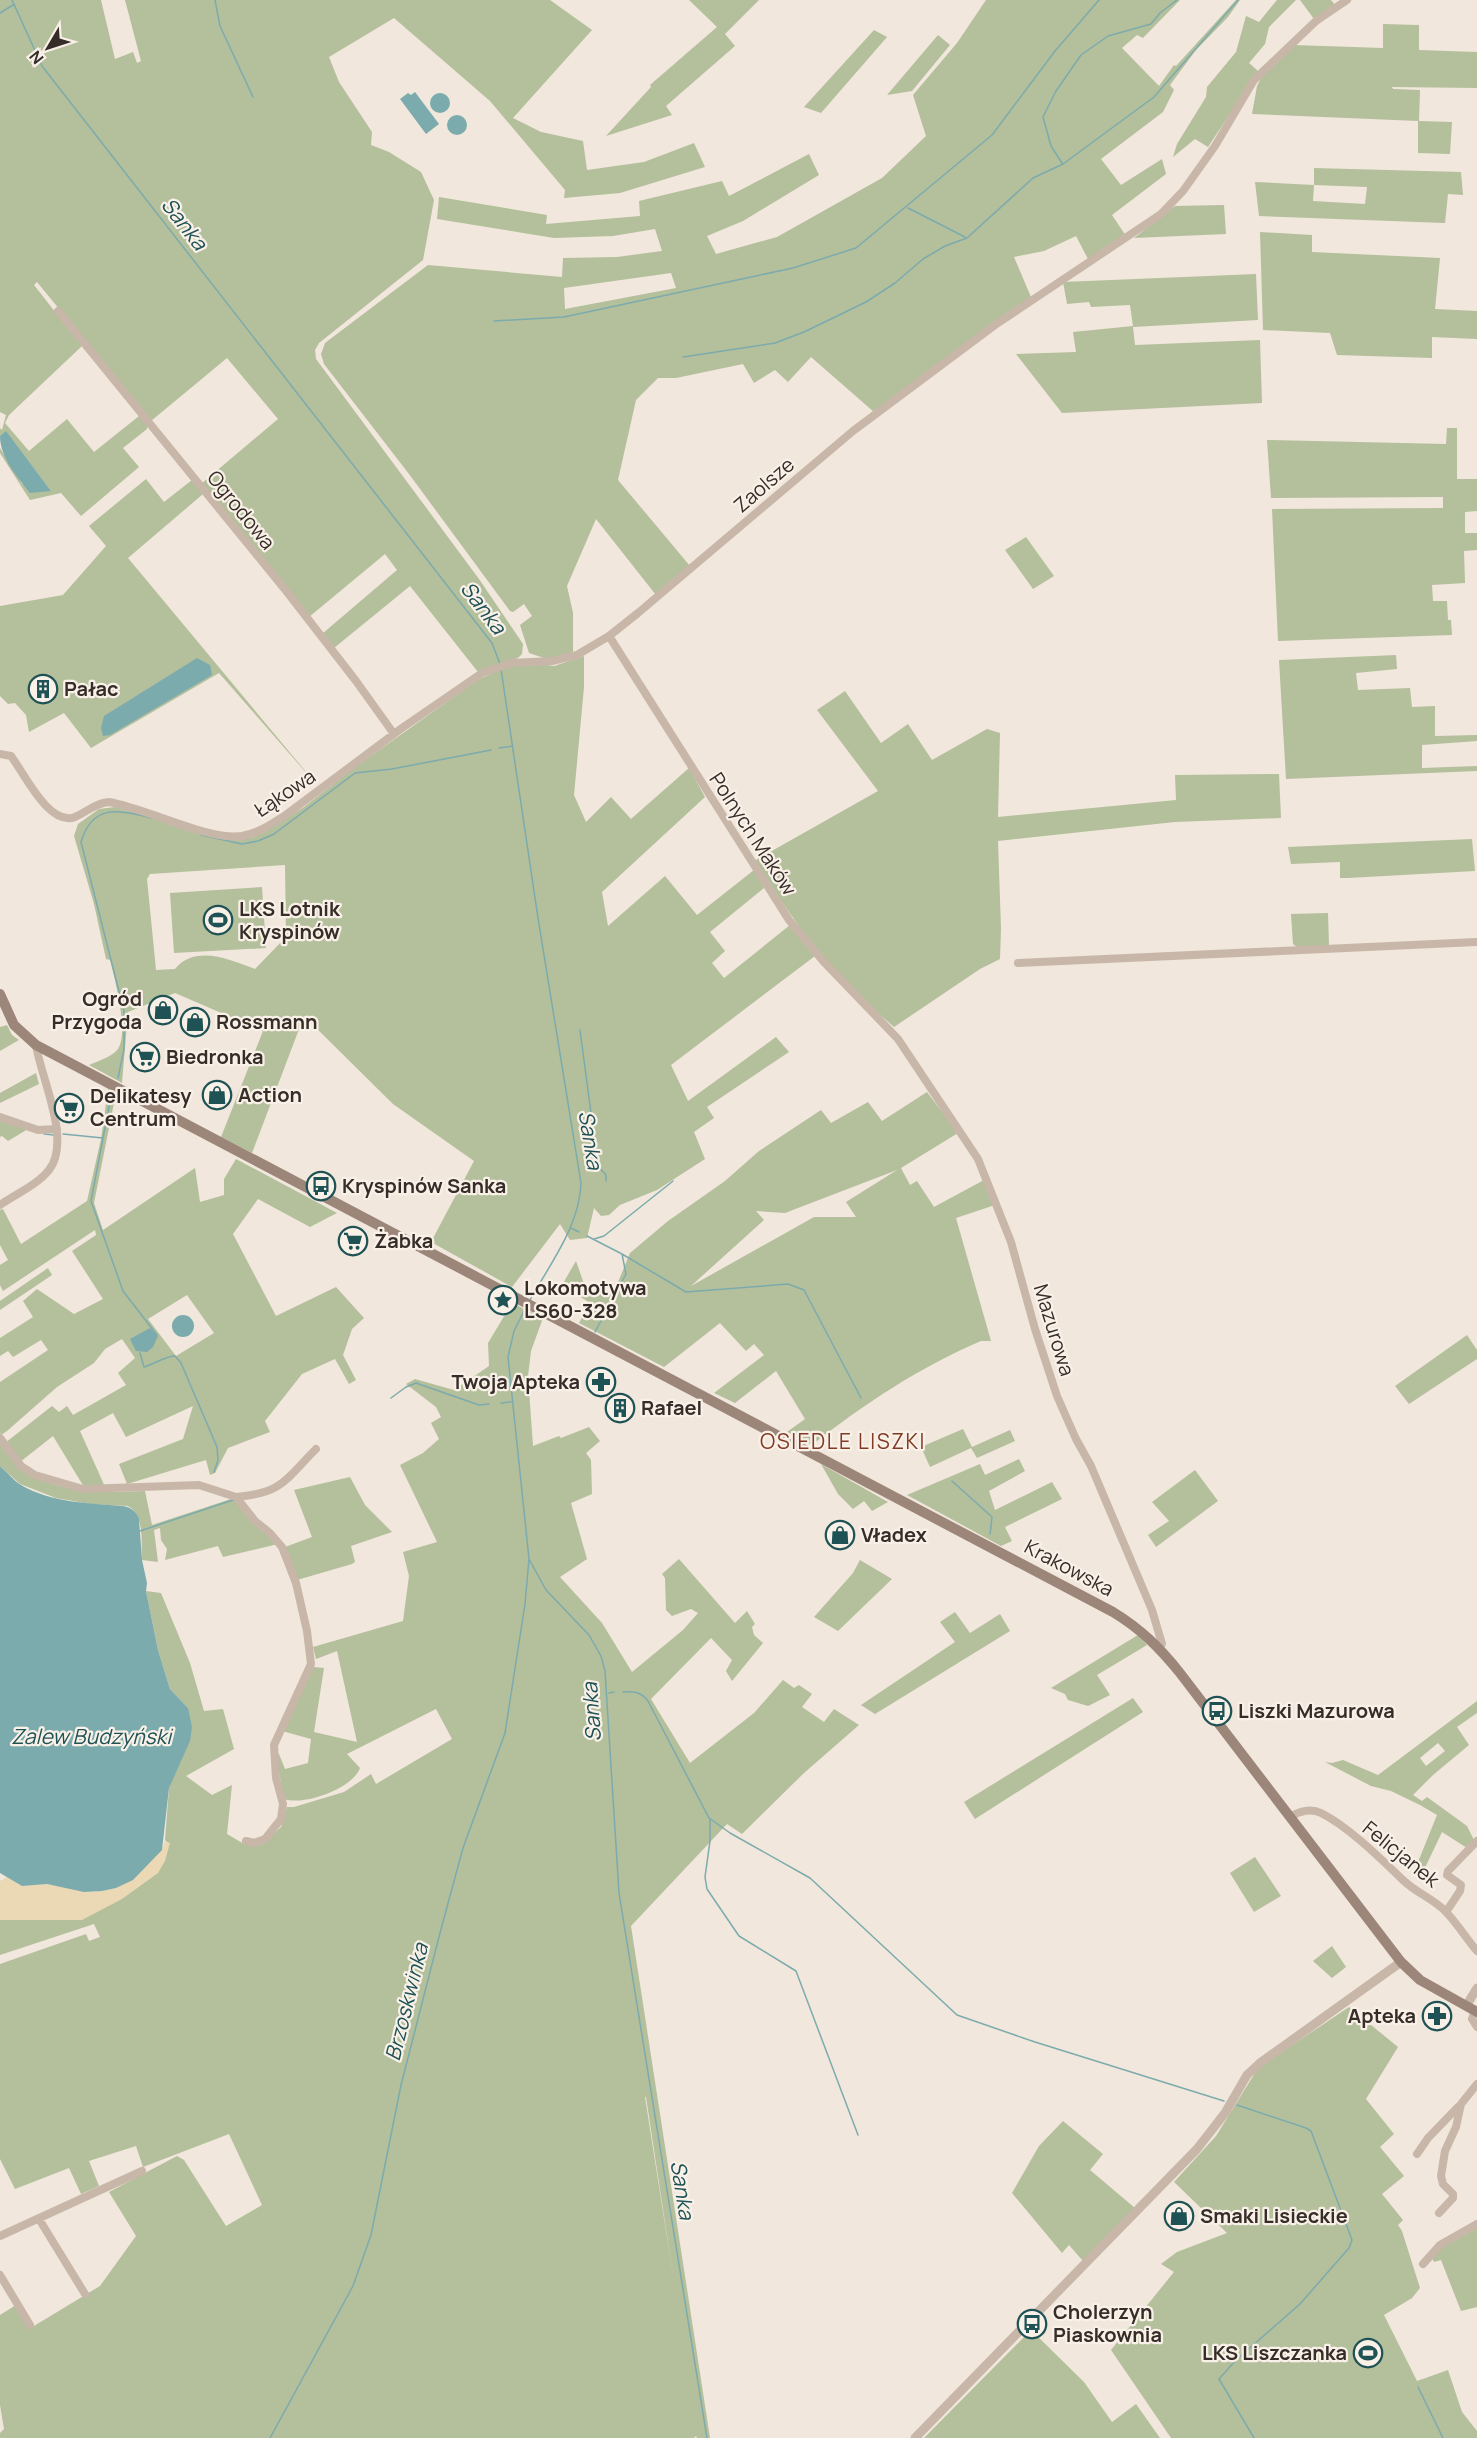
<svg xmlns="http://www.w3.org/2000/svg" width="1477" height="2438" viewBox="0 0 1477 2438" font-family="Manrope,sans-serif">
<rect width="100%" height="100%" fill="#f1e7dc"/>
<!-- green -->
<path fill="#b4bf9c" fill-rule="evenodd" d="M0,0H101L115,59L133,52L137,63L141,61L125,0H550L592,30L513,118L541,132L583,141L587,170L644,162L694,143L705,167L620,193L564,198L565,190L490,101L394,18L329,57L339,82L372,132L371,145L389,152L421,172L434,200L423,260L319,343L315,350L316,359L479,579L523,644L522,654L518,658L478,672L410,586L334,648L322,634L397,570L385,554L309,617L201,484L278,419L227,358L151,421L37,282L34,285L82,346L9,415L5,423L29,451L67,419L94,452L139,416L147,424V429L123,448L139,467L81,516L61,493L30,500L0,453V448L22,484L51,491L6,432L0,436V428L2,430L6,415L0,412Z
M689,0H759L725,34L735,46L666,106L672,115L606,136L651,87L650,85L717,27Z
M986,0H1180L1143,38L1137,35L1122,48L1159,86L1174,65L1176,66L1236,0H1240L1228,17L1196,50L1170,85L1174,90L1163,112L1101,159L1121,185L1162,159L1166,174L1112,215L1126,236L1088,259L1076,236L1044,251L1014,257L1031,297L874,412L811,357L788,382L775,370L754,383L743,364L676,378H658L636,400L618,480L690,566L656,595L596,519L567,586L573,613V652L547,659L529,653L520,625L532,616L524,604L513,612L510,611L409,474L324,364L321,354L325,343L428,265L562,277L563,258L617,257L662,251L655,229L613,236L554,238L437,219L439,197L547,215L546,224L640,216L639,201L722,181L729,196L809,154L819,175L743,221L707,236L716,254L777,237L882,178L926,136L913,95L957,43ZM671,273L676,288L565,309L564,288Z
M1277,0H1296L1269,27L1265,44L1249,63L1258,71L1208,147L1195,139L1173,157L1177,144L1206,97L1207,87L1236,52L1246,16L1259,22Z
M1300,0H1331L1335,5L1314,19Z
M1383,24L1419,25V50L1477,52V88L1392,87L1393,89L1420,90L1419,121L1452,122L1450,154L1418,153V121L1252,114L1257,86L1261,78L1293,45L1383,48Z
M874,30L887,37L821,113L804,107Z
M938,35L950,45L912,91L887,95Z
M1314,168L1461,172L1463,195L1448,194L1445,223L1259,216L1255,182L1314,185ZM1314,185L1367,187L1365,204L1313,201Z
M1224,205L1226,234L1134,238L1175,206Z
M1260,232L1312,235V252L1440,258L1435,309L1477,311V339L1432,337V358L1337,355L1330,333L1263,330Z
M1256,274L1258,320L1133,327L1135,345L1260,340L1262,403L1062,413L1016,354L1076,352L1073,332L1133,326L1130,305L1091,307L1089,302L1067,304L1063,282Z
M1447,428H1457V479H1477V511L1465,512V533H1477V550L1464,551L1465,583L1432,585L1433,601H1447L1448,620H1451L1452,635L1278,641L1272,509L1443,508V497L1271,498L1267,440L1446,444Z
M146,479L164,502L192,480L203,494L128,558L316,784L219,673L91,748L64,713L29,732L26,715L15,703L8,704L0,696V606L63,595L106,546L89,526Z
M1026,537L1054,576L1033,589L1005,550Z
M1396,655L1397,669L1356,673L1358,690L1410,688L1412,707L1435,706V736L1477,735V741L1422,745V768L1477,766V771L1286,779L1279,660Z
M584,656V687L574,795L586,822L611,797L631,819L689,768L705,797L602,892L608,926L665,876L697,915L754,870L764,888L710,932L725,951L712,963L724,978L790,925L815,956L671,1065L688,1101L776,1037L789,1052L707,1107L714,1118L694,1132L705,1159L657,1190L620,1205L609,1215L601,1216L594,1208L587,1238L570,1240L560,1224L512,1287L431,1242L474,1161L393,1104L304,1016L252,1153L221,1137L263,1031L175,993L128,1012L122,1083L89,1065C98,1061 112,1057 118,1049C129,1032 115,979 110,960L106,959L94,904L74,836L78,824L99,809L115,807L229,839L251,838L269,829L304,807L354,768L479,679L511,665L531,663L554,666ZM285,865L286,937L255,969C230,960 196,944 175,969L156,970L147,879L150,874Z
M845,691L881,743L908,724L932,760L987,729L1000,733L998,817L1176,800L1175,775L1279,774L1281,818L1175,822L998,841L1001,929L1000,959L980,969L894,1027L862,999L809,941L754,861L878,791L817,710Z
M1472,839L1475,871L1348,878H1340V862L1291,864L1288,847Z
M262,887L266,948L174,953L170,893Z
M1328,913L1329,946L1297,947L1293,944L1291,914Z
M7,1025L12,1035L19,1040L0,1051V1027Z
M36,1073L39,1084L0,1103V1093Z
M108,1089L116,1093L94,1203L103,1230L195,1168L200,1202L224,1195V1179L236,1159L337,1213L310,1227L258,1199L233,1234L276,1316L336,1287L364,1318L352,1329L343,1355L356,1380L349,1384L335,1359L302,1374L265,1421L270,1432L228,1448L215,1473L210,1475L206,1460L127,1484L119,1464L183,1439L193,1406L126,1437L113,1413L80,1431L106,1489L84,1487L53,1436L20,1462L5,1443L52,1406L59,1412L67,1406L73,1415L126,1385L118,1373L135,1358L122,1339L105,1349L94,1363L57,1387L7,1431L1,1435L0,1432V1382L48,1350L41,1340L13,1357L8,1351L0,1356V1338L33,1317L23,1301L37,1289L74,1314L103,1299L72,1251L96,1235L95,1230L3,1291L0,1285V1265L8,1260L0,1245V1210L3,1209L21,1244L87,1201L101,1139ZM187,1295L214,1333L176,1356L148,1319Z
M927,1092L958,1133L901,1168L910,1185L917,1181L934,1207L984,1180L995,1205L956,1218L991,1341H981C920,1367 864,1404 812,1445L787,1432L805,1419L776,1371L735,1403L714,1393L764,1355L754,1344L746,1351L720,1323L664,1367L579,1323L590,1303L562,1285L576,1261L583,1281L593,1290L614,1292L630,1253L668,1221L725,1181L759,1151L821,1110L831,1123L868,1102L882,1121ZM897,1170L846,1202L856,1217H814L691,1286L764,1220L756,1211L785,1213Z
M0,1120L28,1129L8,1141L2,1136L0,1137Z
M48,1268L52,1275L0,1310V1301Z
M512,1303L543,1318L531,1351L528,1376L533,1446L559,1436L561,1438L589,1427L600,1441L586,1453L591,1460L592,1494L571,1503L587,1559L560,1577L602,1623L632,1672L683,1630L698,1613L691,1609L672,1616L666,1610L665,1578L662,1574L679,1559L735,1623L747,1611L755,1624L752,1627L754,1635L763,1643L732,1681L726,1671L732,1660L711,1638L651,1699L690,1763L754,1713L783,1680L794,1688L799,1685L812,1694L802,1707L824,1722L834,1709L859,1725L804,1773L742,1834L727,1824L631,1926L710,2438H697L696,2436L694,2438H0V2433L4,2429L0,2405V2315L16,2305L29,2329L100,2286L136,2236L109,2192L177,2156L184,2160L226,2226L262,2205L229,2134L143,2167L136,2146L89,2161L99,2186L81,2194L69,2168L15,2189L0,2159V1964L86,1934L89,1941L100,1937L94,1924L0,1955V1920H82L169,1844L165,1840L169,1788L188,1708L170,1689L158,1650L146,1591L161,1593L190,1663L204,1711L223,1709L234,1749L186,1776L212,1795L232,1785L227,1834L244,1844L261,1845L281,1827L287,1807H294L344,1792L371,1774L376,1784L452,1739L436,1709L347,1754L360,1768C352,1789 304,1806 284,1799L276,1755L279,1754L285,1769L308,1763L311,1739L282,1731L313,1667L324,1668L314,1732L357,1742L337,1651L316,1659L313,1647L403,1621L409,1576L403,1552L437,1542L400,1465L423,1453L439,1439L431,1423L441,1417L436,1407L406,1384L415,1379L454,1390L489,1366L488,1343ZM646,2097L674,2282L645,2097Z
M1467,1335L1477,1350V1359L1409,1404L1395,1386Z
M963,1429L972,1447L1010,1430L1015,1441L977,1458L971,1448L930,1467L921,1447Z
M0,1444C35,1495 89,1493 145,1491L152,1525L234,1498L278,1544L223,1557L218,1546L165,1560L167,1549L161,1540L160,1528L154,1530L158,1562L142,1560C141,1543 145,1515 128,1506L90,1504L56,1498L20,1484L0,1466Z
M1019,1459L1025,1471L989,1491L995,1510L1052,1482L1062,1499L1005,1527L1012,1541L1001,1546L907,1495L980,1464L985,1475Z
M821,1464L888,1502L872,1511L864,1501L853,1509L838,1494Z
M1195,1470L1218,1501L1156,1547L1148,1535L1169,1521L1152,1502Z
M350,1477L365,1505L392,1532L351,1546L355,1562L352,1564L297,1580L285,1547L312,1537L294,1490Z
M860,1560L892,1579L838,1631L814,1617L853,1573Z
M955,1612L970,1633L1000,1614L1010,1631L875,1714L861,1705L955,1642L940,1622Z
M1138,1635L1147,1645L1097,1675L1110,1695L1088,1706L1068,1700L1065,1694L1051,1688Z
M1133,1698L1143,1712L975,1819L964,1802Z
M1477,1701V1713L1457,1727L1469,1745L1433,1775L1413,1795L1422,1801L1427,1797L1467,1826L1474,1840L1467,1848L1442,1832L1423,1872L1416,1867L1437,1815L1420,1805L1391,1791L1371,1786L1325,1762L1332,1763L1343,1760L1378,1775ZM1438,1743L1445,1751L1426,1766L1420,1758Z
M1255,1857L1281,1896L1254,1912L1230,1873Z
M1332,1946L1346,1967L1332,1978L1313,1961Z
M1349,2007L1398,2047L1366,2099L1394,2134L1380,2147L1404,2176L1382,2194L1403,2220L1398,2225L1402,2231L1420,2288L1412,2298L1384,2315L1417,2381L1448,2370L1462,2412L1477,2431V2438H1171L1111,2350L1174,2272L1161,2264L1177,2252L1227,2233L1174,2182L1216,2136L1258,2068Z
M1063,2121L1103,2154L1090,2170L1135,2208L1083,2261L1069,2245L1062,2253L1012,2193L1039,2146Z
M1477,2228V2307L1461,2311L1441,2260L1434,2262L1432,2258L1441,2248Z
M1031,2330L1084,2382L1112,2422L1136,2404L1160,2438H924Z"/>
<!-- sand -->
<path fill="#ebd8b4" d="M165,1841L170,1843L165,1861L158,1873L122,1899L82,1920H0V1881L7,1877L22,1886L47,1884L93,1892L116,1888L162,1850Z"/>
<!-- water -->
<path fill="#7cabad" d="M415,92L439,124L426,134L400,99L408,93L411,95Z
M430 103a10 10 0 1 1 20 0a10 10 0 1 1-20 0Z
M447 125a10 10 0 1 1 20 0a10 10 0 1 1-20 0Z
M6,431L51,491L30,493C17,477 0,457 0,436Z
M197,658L210,665L212,675L110,735L103,736L101,728L104,716Z
M172 1326a11 11 0 1 1 22 0a11 11 0 1 1-22 0Z
M150,1328L158,1336L153,1347L147,1352L136,1351L130,1339Z
M0,1466C7,1472 14,1481 21,1485C52,1503 88,1503 122,1506C131,1507 136,1511 139,1519L142,1560L147,1583L146,1591L158,1650L170,1689L188,1708L192,1727L190,1741L169,1788L162,1850L133,1880L116,1888L102,1891L84,1892L47,1884L22,1886L0,1873Z"/>
<g fill="none" stroke-linecap="round" stroke-linejoin="round">
<!-- stream -->
<path stroke="#7cabad" stroke-width="1.5" d="M12,0L42,66L492,643L500,664
M215,0L220,26L253,97
M0,13L13,5
M1062,163L1051,146L1043,117L1056,91L1081,55L1108,36L1151,24L1160,13L1177,0
M908,208L965,237
M494,321L564,317L793,268L856,248L992,135L1055,51L1099,0
M683,357L775,343L804,332L866,302L895,283L923,259L945,246L967,238L1033,178L1063,164L1154,97L1238,0
M501,669L538,918L581,1183C580,1225 550,1264 530,1300
M499,748L513,746
M201,835L242,844L258,841L274,834L355,773L392,769L491,750
M580,1030L598,1166L606,1175V1181
M118,1078L124,1049V1011L81,842C92,804 119,809 151,818
M112,1091L91,1201L123,1291L157,1335L156,1336
M44,1134L54,1135
M63,1134L103,1138
M571,1228L579,1232
M587,1236L622,1254L626,1274L595,1332
M594,1239L604,1236L673,1181
M622,1254L686,1292L788,1284L804,1290L861,1398
M525,1309L514,1331L508,1357L529,1559L546,1590L589,1635L601,1656L605,1671L619,1893L707,2438
M140,1353L144,1367C155,1364 165,1356 175,1356L181,1363L217,1447L218,1460L214,1472
M391,1398L406,1387L416,1383L479,1405L489,1404
M501,1403L511,1402
M952,1481L992,1517L990,1534
M140,1531L233,1500
M623,1692C634,1691 641,1692 648,1701L709,1818L730,1833L810,1878L957,2015L1035,2042L1224,2101
M609,1693L614,1692
M710,1820V1841L705,1877L707,1889L739,1936L796,1971L858,2135
M1237,2105L1306,2128L1311,2131L1352,2240L1349,2248L1300,2304L1236,2360L1219,2379L1254,2438
M1418,2387L1443,2438
M270,2438L353,2286L371,2235L401,2085L440,1933L463,1848L505,1733L525,1604L529,1559"/>
<!-- minor -->
<path stroke="#c8b7a8" stroke-width="8" d="M58,311L287,592L356,681L394,734
M609,636L789,920L823,961L898,1039L978,1159L1011,1242L1035,1329L1057,1396L1076,1439L1091,1466L1152,1610L1162,1644L1159,1647
M0,754L11,756C24,773 49,827 75,817C87,812 95,803 109,802C146,808 208,841 242,836C259,833 273,823 287,814L402,728L482,673L511,663L552,661L577,655L609,636L638,613L853,431L995,325L1161,214L1183,191L1215,146L1254,80L1316,21L1347,0
M1018,963L1477,942
M0,1117L38,1130L57,1129
M0,1205C16,1194 37,1185 49,1170C72,1141 41,1078 36,1045
M0,1438L21,1466L35,1475L83,1489L199,1485L236,1497L255,1521L270,1533L282,1547L296,1583L307,1631L311,1664L274,1745L276,1778L283,1804L281,1819L265,1839L254,1843L246,1841
M236,1497C283,1493 285,1480 316,1449
M1290,1817C1299,1811 1311,1808 1321,1813C1349,1827 1381,1859 1404,1881C1417,1893 1433,1899 1445,1911C1457,1923 1466,1938 1477,1951
M1446,1912L1460,1891L1461,1885L1447,1875L1448,1871L1477,1841
M1475,2011L1472,2019L1477,2027
M1417,2154L1428,2138L1458,2107
M1439,2213L1453,2198V2194L1443,2184L1441,2176L1445,2151L1456,2127L1461,2104L1477,2084
M39,2219L85,2294
M0,2236L142,2171
M1423,2264L1440,2245L1477,2224
M0,2275L30,2325"/>
<!-- tertiary -->
<path stroke="#c8b7a8" stroke-width="9" d="M1466,2006L1477,1988
M915,2438L1197,2149L1225,2113L1247,2075L1260,2063L1401,1962"/>
<!-- secondary -->
<path stroke="#9c867a" stroke-width="10" d="M0,994L14,1025L36,1045L1113,1612C1141,1629 1160,1648 1180,1673L1401,1962L1420,1980L1477,2012"/>
</g>
<!-- icons -->
<defs>
<g id="building-ring" transform="scale(1.5)"><circle r="9.5" fill="#f9f1e8" stroke="#1f5255" stroke-width="1.5"/><path d="M-4-6H4V6H1V3H-1V6H-4ZM-2.5-4.3h1.7v1.8h-1.7ZM.8-4.3h1.7v1.8H.8ZM-2.5-1h1.7V.8h-1.7ZM.8-1h1.7V.8H.8Z" fill="#1f5255"/></g>
<g id="stadium-ring" transform="scale(1.5)"><circle r="9.5" fill="#f9f1e8" stroke="#1f5255" stroke-width="1.5"/><path d="M0-5a6.5 5 0 1 0 0 10a6.5 5 0 1 0 0-10ZM-3.5-1.8h7v3.6h-7Z" fill="#1f5255"/></g>
<g id="shop-ring" transform="scale(1.5)"><circle r="9.5" fill="#f9f1e8" stroke="#1f5255" stroke-width="1.5"/><path d="M-5-2.5h2.3a2.7 3.5 0 0 1 5.4 0H5L5.5 6h-11ZM-1.5-2.5h3a1.5 2.3 0 0 0-3 0Z" fill="#1f5255"/></g>
<g id="supermarket-ring" transform="scale(1.5)"><circle r="9.5" fill="#f9f1e8" stroke="#1f5255" stroke-width="1.5"/><path d="M-6-5.5h2.5l.6 2H6L4.5 2H-2.5L-4.4-4H-6ZM-1.5 3.2a1.3 1.3 0 1 0 .1 0ZM3 3.2a1.3 1.3 0 1 0 .1 0Z" fill="#1f5255"/></g>
<g id="bus-ring" transform="scale(1.5)"><circle r="9.5" fill="#f9f1e8" stroke="#1f5255" stroke-width="1.5"/><path d="M-5-6H5V4H4V6H2V4H-2V6H-4V4H-5ZM-3.5-4V0h7V-4ZM-3.5 1.2v1.5H-2V1.2ZM2 1.2v1.5H3.5V1.2Z" fill="#1f5255"/></g>
<g id="sight-ring" transform="scale(1.5)"><circle r="9.5" fill="#f9f1e8" stroke="#1f5255" stroke-width="1.5"/><path d="M0-6L1.8-2.2L6-1.7L2.9 1.2L3.7 5.4L0 3.3L-3.7 5.4L-2.9 1.2L-6-1.7L-1.8-2.2Z" fill="#1f5255"/></g>
<g id="pharmacy-ring" transform="scale(1.5)"><circle r="9.5" fill="#f9f1e8" stroke="#1f5255" stroke-width="1.5"/><path d="M-2-6h4v4h4v4h-4v4h-4v-4h-4v-4h4Z" fill="#1f5255"/></g>
</defs>
<g fill-rule="evenodd">
<use href="#building-ring" x="43" y="689"/>
<use href="#stadium-ring" x="218" y="920"/>
<use href="#shop-ring" x="163" y="1010"/>
<use href="#shop-ring" x="195" y="1022"/>
<use href="#supermarket-ring" x="145" y="1057"/>
<use href="#shop-ring" x="217" y="1095"/>
<use href="#supermarket-ring" x="69" y="1108"/>
<use href="#bus-ring" x="321" y="1186"/>
<use href="#supermarket-ring" x="353" y="1241"/>
<use href="#sight-ring" x="503" y="1300"/>
<use href="#pharmacy-ring" x="601" y="1382"/>
<use href="#building-ring" x="620" y="1408"/>
<use href="#shop-ring" x="840" y="1535"/>
<use href="#bus-ring" x="1217" y="1711"/>
<use href="#pharmacy-ring" x="1437" y="2016"/>
<use href="#shop-ring" x="1179" y="2216"/>
<use href="#bus-ring" x="1032" y="2324"/>
<use href="#stadium-ring" x="1368" y="2353"/>
</g>
<g text-anchor="middle" stroke-width="4.5" stroke-linejoin="round" paint-order="stroke">
<!-- street labels -->
<g font-size="20" fill="#362c28" stroke="#f9f1e8">
<text transform="translate(764 485) rotate(-41)" y="7">Zaolsze</text>
<text transform="translate(241 510) rotate(51)" y="7">Ogrodowa</text>
<text transform="translate(285 793) rotate(-34)" y="7">Łąkowa</text>
<text transform="translate(753 834) rotate(57)" y="7">Polnych Maków</text>
<text transform="translate(1054 1330) rotate(73)" y="7">Mazurowa</text>
<text transform="translate(1069 1568) rotate(28)" y="7">Krakowska</text>
<text transform="translate(1401 1854) rotate(39)" y="7">Felicjanek</text>
</g>
<!-- poi labels -->
<g font-size="20" font-weight="bold" fill="#362c28" stroke="#f9f1e8" text-anchor="start">
<text x="64" y="696">Pałac</text>
<text x="239" y="916">LKS Lotnik<tspan x="239" dy="23">Kryspinów</tspan></text>
<text x="142" y="1006" text-anchor="end">Ogród<tspan x="142" dy="23">Przygoda</tspan></text>
<text x="216" y="1029">Rossmann</text>
<text x="166" y="1064">Biedronka</text>
<text x="238" y="1102">Action</text>
<text x="90" y="1103">Delikatesy<tspan x="90" dy="23">Centrum</tspan></text>
<text x="342" y="1193">Kryspinów Sanka</text>
<text x="374" y="1248">Żabka</text>
<text x="524" y="1295">Lokomotywa<tspan x="524" dy="23">LS60-328</tspan></text>
<text x="580" y="1389" text-anchor="end">Twoja Apteka</text>
<text x="641" y="1415">Rafael</text>
<text x="861" y="1542">Vładex</text>
<text x="1238" y="1718">Liszki Mazurowa</text>
<text x="1416" y="2023" text-anchor="end">Apteka</text>
<text x="1200" y="2223">Smaki Lisieckie</text>
<text x="1053" y="2319">Cholerzyn<tspan x="1053" dy="23">Piaskownia</tspan></text>
<text x="1347" y="2360" text-anchor="end">LKS Liszczanka</text>
</g>
<!-- water labels -->
<g font-size="21" font-style="italic" fill="#1f5255" stroke="#f9f1e8">
<text transform="translate(184 224) rotate(52)" y="7">Sanka</text>
<text transform="translate(483 608) rotate(53)" y="7">Sanka</text>
<text transform="translate(590 1140) rotate(81)" y="7">Sanka</text>
<text transform="translate(592 1712) rotate(-94)" y="7">Sanka</text>
<text x="91" y="1744">Zalew Budzyński</text>
<text transform="translate(407 2002) rotate(-76)" y="7">Brzoskwinka</text>
<text transform="translate(682 2190) rotate(81)" y="7">Sanka</text>
</g>
<!-- neighbourhood labels -->
<g font-size="21" letter-spacing="1.5" fill="#813a24" stroke="#f9f1e8">
<text x="843" y="1449">OSIEDLE LISZKI</text>
</g>
</g>
<!-- north arrow -->
<g transform="translate(48 48) rotate(231)" stroke="#f9f1e8" stroke-width="4.5" paint-order="stroke">
<path d="M0-4.5L10 22L0 15L-10 22Z" fill="#362c28"/>
<text y="-9" font-size="16" font-weight="bold" text-anchor="middle" fill="#362c28">N</text>
</g>
</svg>
